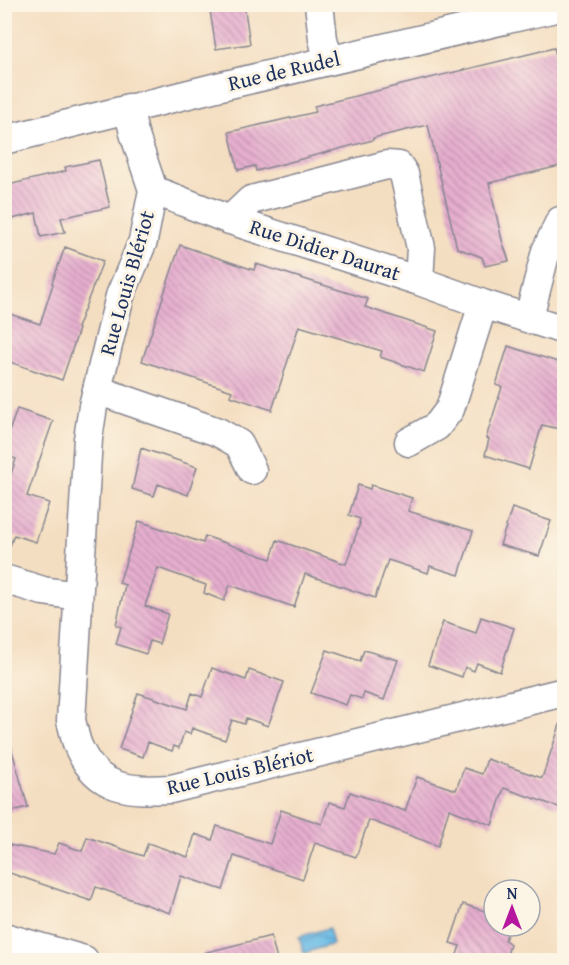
<svg xmlns="http://www.w3.org/2000/svg" width="569" height="965" viewBox="0 0 569 965" font-family="'Gentium Book Plus',serif">
<defs>
<pattern id="water-waves" width="16" height="10" patternUnits="userSpaceOnUse" patternTransform="scale(1.5)"><rect width="16" height="10" fill="#6bbce6"/><path d="M0 5q4-4 8 0t8 0" fill="none" stroke="#5799be"/></pattern>
<pattern id="building-back-hatch" width="6" height="6" patternUnits="userSpaceOnUse" patternTransform="scale(1.5)"><rect width="6" height="6" fill="#e7afcf"/><path d="M-1 5l2 2M0 0l6 6M5-1l2 2" fill="none" stroke="#ba8fab"/></pattern>
</defs>
<rect width="100%" height="100%" fill="#fcf5e5"/>
<filter id="ink" filterUnits="userSpaceOnUse"><feTurbulence type="fractalNoise" baseFrequency=".0167" numOctaves="2"/><feDisplacementMap in="SourceGraphic" scale="12" xChannelSelector="R" yChannelSelector="G"/><feConvolveMatrix kernelMatrix="1 2 1 2 8 2 1 2 1" color-interpolation-filters="sRGB"/></filter>
<filter id="wash" filterUnits="userSpaceOnUse"><feTurbulence type="fractalNoise" baseFrequency=".008" numOctaves="4" result="noise"/><feDisplacementMap in="SourceGraphic" scale="24" xChannelSelector="R" yChannelSelector="G"/><feGaussianBlur stdDeviation="1.35" result="paint"/><feColorMatrix in="noise" values="0 0 0 0 0 0 0 0 0 0 0 0 0 0 0 0 0 1.4 0 .05"/><feComposite in="paint" operator="in"/></filter>
<g filter="url(#wash)">
<rect width="100%" height="100%" fill="#f4dec1"/>
<!-- water -->
<path fill="url(#water-waves)" stroke="#4376a2" stroke-width="1.5" d="M329,928L333,944L304,953L299,937Z"/>
<g id="blocks">
<!-- building -->
<path fill="url(#building-back-hatch)" d="M209,4H244L250,44L216,49Z
M554,48L558,62L564,60V165L489,183L502,240L509,261L485,266L482,257L457,248L428,125L373,138V140L256,171L255,166L238,170L229,132L316,112L314,106Z
M99,160L110,207L61,218L65,232L41,237L36,213L8,220L4,206V186L66,171L65,167Z
M180,245L254,270L256,264L368,299L365,307L437,331L424,372L380,357L382,351L299,326L272,410L230,396L232,391L142,361Z
M65,247L103,261L77,328L79,329L62,380L4,360V312L40,324L53,284L52,283Z
M508,346L564,364V430L542,425L529,469L485,455L489,439L486,438L502,387L496,385Z
M17,409L53,421L27,496L49,503L36,542L14,535L8,551H4V489H6L16,459L4,455V446Z
M141,448L197,467L188,495L158,484L154,496L132,489Z
M358,485L370,489L371,485L412,498L408,511L473,531L459,575L430,566L428,573L388,560L375,598L305,574L294,607L230,585L224,601L204,593L206,585L158,568L145,606L168,614L159,644L150,641L146,654L116,644L121,627L116,625L125,585L119,583L139,521L203,543L205,536L271,559L277,540L346,564L360,523H359L360,519L349,515Z
M512,508L551,521L539,556L500,545Z
M481,617L514,628L500,672L477,663L474,671L465,667L462,677L428,665L443,622L476,633Z
M327,650L360,661L364,650L398,660L384,700L364,693L362,699L350,695L346,705L311,693Z
M212,668L246,680L249,670L284,682L268,726L246,718L244,724L232,720L225,740L192,728L190,734L184,732L179,748L174,746L172,751L148,742L143,757L119,749L138,693L187,709L192,693L202,697Z
M561,722L564,723V809L504,788L492,825L449,809L438,846L369,820L356,857L315,843L303,879L234,856L223,890L181,876L170,913L96,887L91,901L4,871V844L54,854L59,843L82,851L87,837L143,856L148,843L188,857L195,834L212,840L217,826L270,844L281,810L322,824L329,802L345,807L350,792L405,811L417,777L456,790L464,768L482,774L487,759L542,778Z
M11,747L28,807L4,813V748Z
M463,904L494,914V926H510L505,940L510,944L506,960H455L460,946L450,943Z
M271,936L277,960H204L203,953Z"/>
</g>
</g>
<g filter="url(#ink)">
<use href="#blocks" fill-opacity="0" stroke="#888690" stroke-width="1.5"/>
<g fill="none" stroke-linecap="round" stroke-linejoin="round">
<!-- minor casing -->
<g stroke="#888690" stroke-width="31">
<path id="minor" d="M319,4L323,39L329,61
M128,108L134,133L153,190L143,241L120,296L93,406L88,439L71,721C74,730 75,740 79,748C98,791 130,791 171,789L564,692
M4,140L217,87L564,6
M153,190L230,220L419,281L483,304L564,330
M230,220L251,200L387,165L399,166L404,174L421,248L419,281
M529,317L546,251L560,221L564,220
M97,390L218,432L239,444L252,470
M409,442L437,426L450,409L483,304
M4,579L43,591L78,596
M4,937L84,960"/>
</g>
<!-- minor -->
<use href="#minor" stroke="#fff" stroke-width="28"/>
</g>
</g>
<g text-anchor="middle" stroke-width="6" stroke-linejoin="round" paint-order="stroke">
<!-- street labels -->
<g font-size="21" fill="#1b2f5e" stroke="#fcf5e5">
<text transform="translate(284 71) rotate(-13)" y="7">Rue de Rudel</text>
<text transform="translate(325 250) rotate(18)" y="7">Rue Didier Daurat</text>
<text transform="translate(127 283) rotate(-74)" y="7">Rue Louis Blériot</text>
<text transform="translate(240 771) rotate(-13)" y="7">Rue Louis Blériot</text>
</g>
</g>
<!-- margin -->
<rect width="569" height="965" fill="none" stroke="#fcf5e5" stroke-width="24"/>
<!-- north arrow -->
<g transform="translate(512 908)"><circle r="28" fill="#fcf5e5" stroke="#a2a6af" stroke-width="1.5"/>
<path d="M0-4.5L10 22L0 15L-10 22Z" fill="#b5179e"/>
<text y="-9" font-size="16" font-weight="bold" text-anchor="middle" fill="#1b2f5e">N</text>
</g>
</svg>
